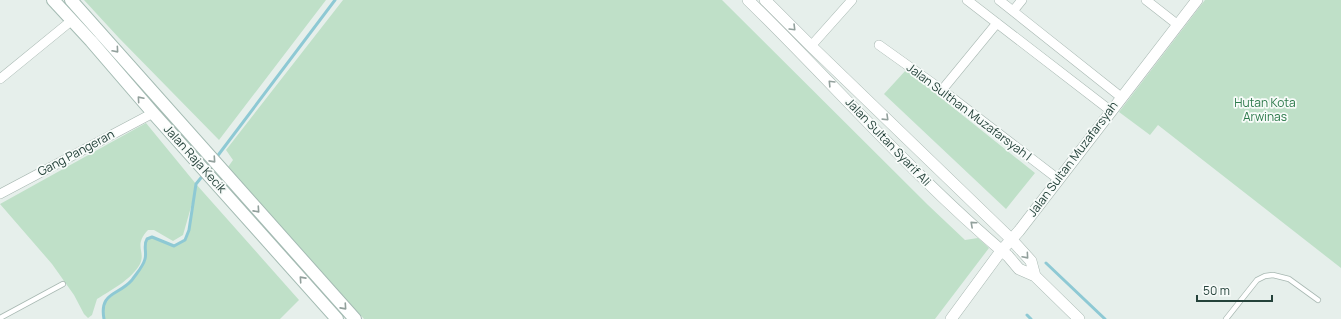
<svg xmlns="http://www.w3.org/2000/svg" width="1341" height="319" viewBox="0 0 1341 319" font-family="Manrope,sans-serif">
<rect width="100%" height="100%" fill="#e6efeb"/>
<!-- green -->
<path fill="#bfe0c8" d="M84,0H326L219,140L119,38Z
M343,0H722L928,205L965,240L978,238L989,248L935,319H364L228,167L233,160L226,150Z
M1205,0H1341V268L1158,125L1150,135L1119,112Z
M906,70L1035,173L1006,209L884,94Z
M146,123L196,184L299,300L280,319H104L102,309L106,301L130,282L141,269L145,260L144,243L147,239L152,237L174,246L185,240L189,230L195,193L183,235L173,241L154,230H148C133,246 146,251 140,264C132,279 110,291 97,299L92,315L88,318L84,314L74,295L52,264L0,204Z"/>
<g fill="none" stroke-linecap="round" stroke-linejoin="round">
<!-- stream -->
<path stroke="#8ec9d4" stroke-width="3" d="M216,158L335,0
M1046,263L1105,319
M1027,315L1031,319
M104,319C99,292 118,296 132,280C136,274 143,267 145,259C147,252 143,245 147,239L152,237L174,246L185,240L189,230L196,184L204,174"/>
<!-- service casing -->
<g stroke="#a8b8b2" stroke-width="6">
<path id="service" d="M0,318L63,284
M1226,319L1257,280L1265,276L1273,275L1289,279L1318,300"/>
</g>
<!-- minor casing -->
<g stroke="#a8b8b2" stroke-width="10">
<path id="minor" d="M967,0L1111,111
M999,0L1121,97
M1146,0L1178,25
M1013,11L1022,0
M879,45L942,90L1058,179
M811,46L852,0
M0,79L71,21
M942,90L997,23
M0,194L153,113"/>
</g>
<!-- tertiary casing -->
<g stroke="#a8b8b2" stroke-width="12">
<path id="tertiary" d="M748,0C835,85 915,178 1008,256L1019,269L1035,276L1079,319
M765,0L811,46L1011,239L1031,261L1035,276
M951,319L1001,251L1019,231L1197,0"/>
</g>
<!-- secondary casing -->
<g stroke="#a4bbb3" stroke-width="14">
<path id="secondary" d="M53,0L91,41L153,113L337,319
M71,0L355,319"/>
</g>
<!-- service -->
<use href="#service" stroke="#fff" stroke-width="4.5"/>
<!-- minor -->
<use href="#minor" stroke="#fff" stroke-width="9"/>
<!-- tertiary -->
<use href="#tertiary" stroke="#fff" stroke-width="11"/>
<!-- secondary -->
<use href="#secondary" stroke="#fff" stroke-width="12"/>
</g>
<!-- one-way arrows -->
<defs><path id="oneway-chevron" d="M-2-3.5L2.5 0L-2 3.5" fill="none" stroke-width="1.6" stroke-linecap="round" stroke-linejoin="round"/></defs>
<g stroke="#92a09c">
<use href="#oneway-chevron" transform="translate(793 28) rotate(45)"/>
<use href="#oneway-chevron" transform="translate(116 50) rotate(49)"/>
<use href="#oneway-chevron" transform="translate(831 83) rotate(-134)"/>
<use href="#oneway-chevron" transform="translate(140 99) rotate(-131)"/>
<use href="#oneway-chevron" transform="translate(886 118) rotate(44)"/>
<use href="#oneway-chevron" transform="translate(213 160) rotate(48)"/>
<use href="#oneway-chevron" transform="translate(257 210) rotate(48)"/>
<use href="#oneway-chevron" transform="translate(973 224) rotate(-138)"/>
<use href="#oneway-chevron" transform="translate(1026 256) rotate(49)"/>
<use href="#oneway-chevron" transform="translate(302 279) rotate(-132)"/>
<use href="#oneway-chevron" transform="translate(344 307) rotate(48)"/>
</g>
<g text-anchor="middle" stroke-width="3.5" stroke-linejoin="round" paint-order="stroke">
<!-- park labels -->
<g font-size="12" fill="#2d7a4b" stroke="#f7fbf9">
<text x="1265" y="107">Hutan Kota<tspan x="1265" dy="14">Arwinas</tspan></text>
</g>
<!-- street labels -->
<g font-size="12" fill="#24423a" stroke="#f7fbf9">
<text transform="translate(969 112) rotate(37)" y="4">Jalan Sulthan Muzafarsyah I</text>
<text transform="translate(888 142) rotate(46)" y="4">Jalan Sultan Syarif Ali</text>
<text transform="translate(76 153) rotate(-28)" y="4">Gang Pangeran</text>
<text transform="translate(195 159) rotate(48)" y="4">Jalan Raja Kecik</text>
<text transform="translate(1073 159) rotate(-53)" y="4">Jalan Sultan Muzafarsyah</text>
</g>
</g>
<!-- scale -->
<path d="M1197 295v6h75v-6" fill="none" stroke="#24423a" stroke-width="2"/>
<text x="1203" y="295" font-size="12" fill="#24423a" stroke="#f7fbf9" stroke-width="3" paint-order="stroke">50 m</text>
</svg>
